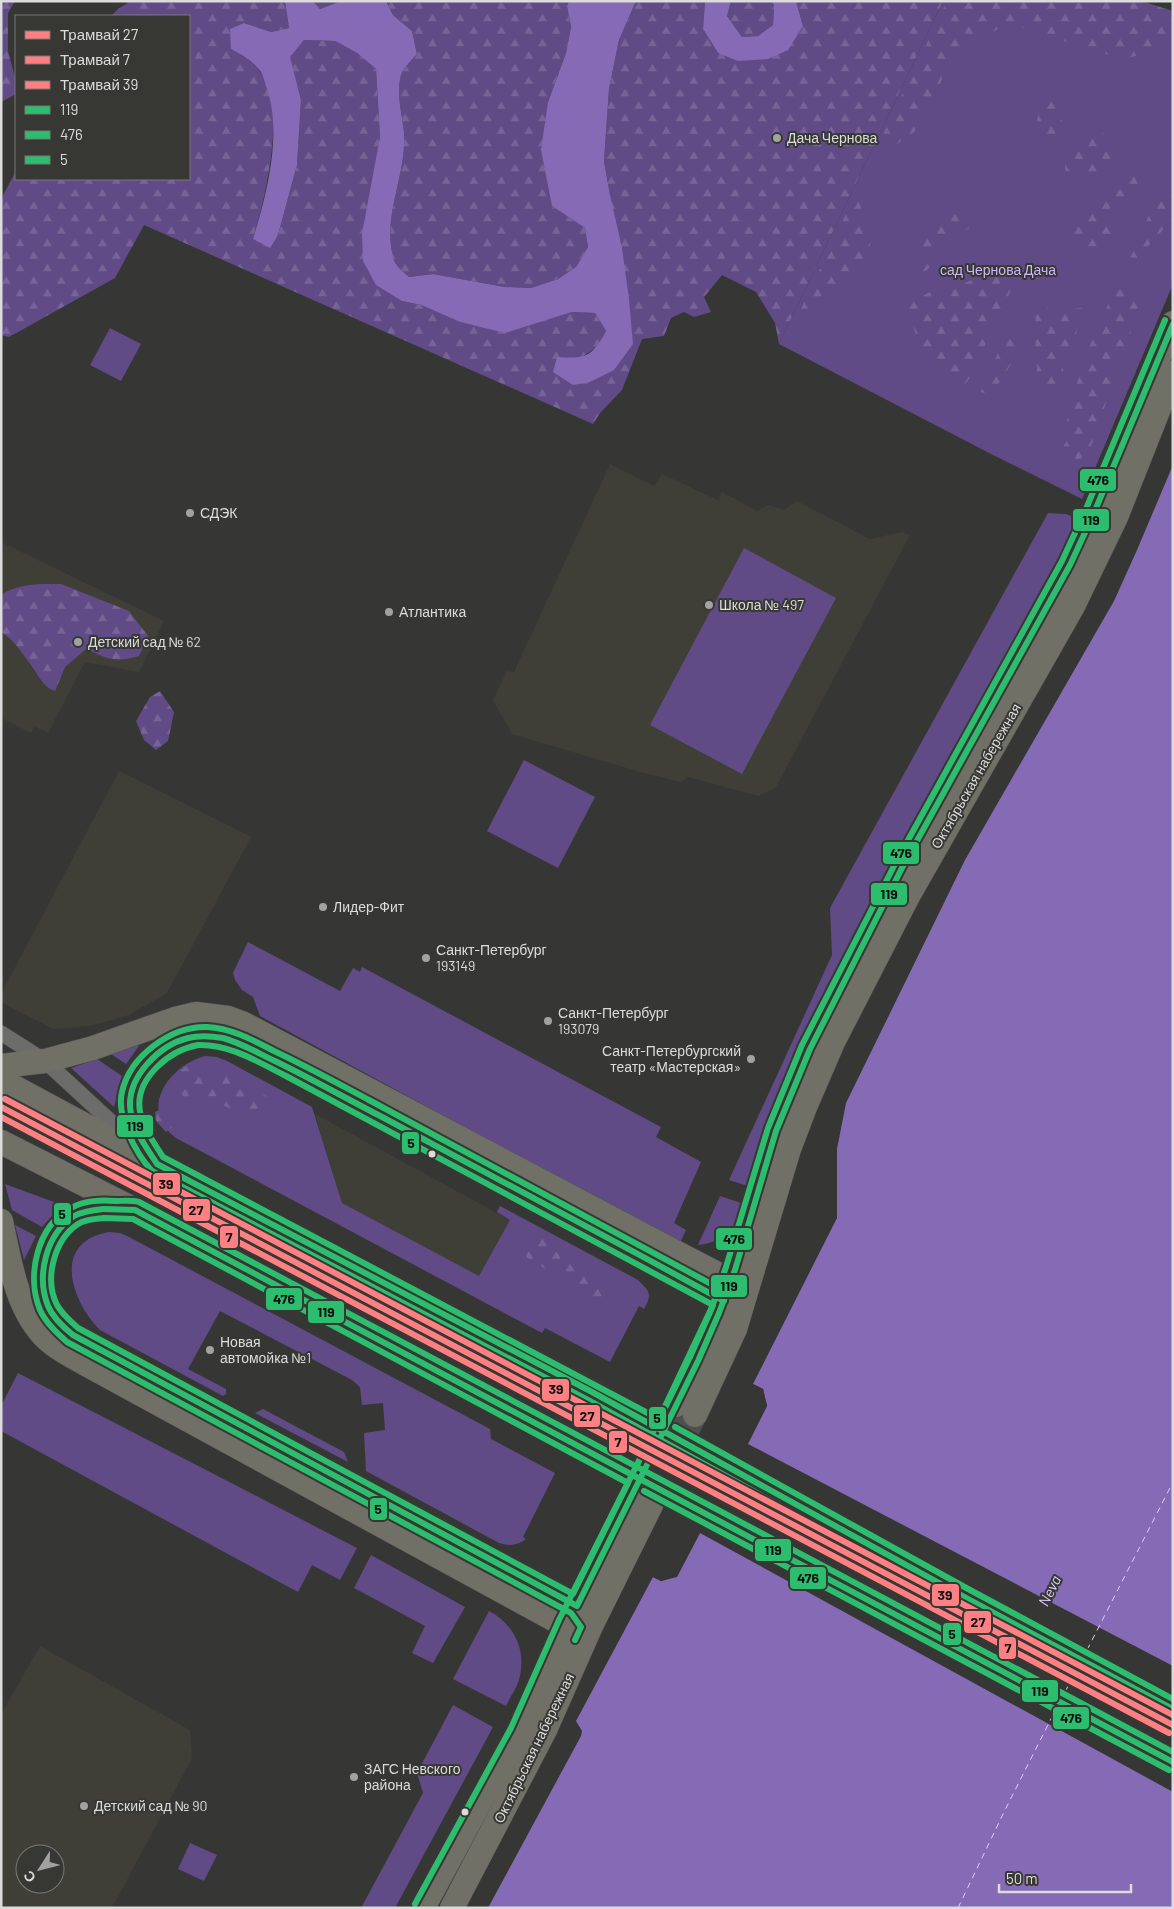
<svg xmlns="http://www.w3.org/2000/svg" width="1174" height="1909" viewBox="0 0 1174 1909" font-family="Barlow,sans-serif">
<defs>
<pattern id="forest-firs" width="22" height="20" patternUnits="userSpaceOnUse" patternTransform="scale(1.25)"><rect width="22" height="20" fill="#614b87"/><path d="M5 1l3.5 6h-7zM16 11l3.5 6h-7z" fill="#776497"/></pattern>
</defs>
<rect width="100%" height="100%" fill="#363635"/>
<!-- built -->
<path fill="#3f3f38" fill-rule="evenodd" d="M610,464L654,486L662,474L718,500L722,492L757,511L769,505L784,510L797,501L870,539L902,532L910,535L776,787L759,796L688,777L681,782L640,772L512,734L493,700L507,671L514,672Z
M1,542L164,621L139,672L85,662L48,733L34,726L31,733L1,718Z
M119,771L251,837L167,993L129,1015L90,1026L53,1029L1,1002V994Z
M315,1114L510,1220L479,1277L342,1203Z
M40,1646L190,1730L192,1758L112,1908H1V1714ZM25,1854H55V1884H25Z"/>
<!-- green -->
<path fill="#614b87" d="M943,1H1140L1173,11V284L1082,499L993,455L779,344Z
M110,328L141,344L121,381L90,365Z
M1048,513L1066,514L1082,520L751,1187L729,1180L832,955L830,908Z
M744,548L836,598L742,774L650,725Z
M524,760L595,797L558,868L487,831Z
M248,942L340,991L353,968L360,972L362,967L661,1127L656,1137L701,1162L674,1223L686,1230L680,1243L669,1238L260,1016L253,997L242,990L235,980L233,973Z
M137,1045L139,1046L126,1064L111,1054Z
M205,1056L217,1057L227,1061L312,1107L342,1203L479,1276L510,1220L497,1212L500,1206L638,1280C649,1291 653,1293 644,1309L639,1306L610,1362L545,1328L542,1333L176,1138C138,1110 168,1066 205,1056Z
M97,1059L122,1076L114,1107L71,1068Z
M5,1184L62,1205L42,1227L12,1210Z
M720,1196L747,1205C736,1230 726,1241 698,1245Z
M15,1225L36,1236L24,1260Z
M109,1232L120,1233L129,1237L490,1429L491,1439L555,1473L523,1537L526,1539C517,1546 509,1546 499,1543L366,1471L364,1433L385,1430L383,1403L362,1405L360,1387L352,1380L220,1311L188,1369L226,1389V1394L223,1396L100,1330C71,1301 51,1242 109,1232Z
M18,1373L357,1548L340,1580L312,1565L298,1592L1,1431V1406Z
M263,1409L344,1452L348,1462L255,1413Z
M371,1555L465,1607L433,1663L412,1653L425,1626L354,1588Z
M489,1611C516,1625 529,1655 517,1685C514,1692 509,1699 506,1706L453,1679Z
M453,1705L493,1727L395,1908H361L423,1793L417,1773Z
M190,1843L217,1855L204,1881L178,1869Z"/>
<!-- forest -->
<path fill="url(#forest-firs)" d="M1,1H15L8,13V51L16,82V94L1,102Z
M131,1H285L289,28L271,32L244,23L231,49C242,55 253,61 261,73C287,111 265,198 253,239L278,235L297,165L301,100L289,57L304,40L335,41L357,53L376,69L380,137L375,172L402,301L421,305L460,322L505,332L572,312L595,313L606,331L597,347L580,358H557L613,370L610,195L604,161L609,89L619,40L636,1H705L703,29L718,53L803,26L796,1H943L779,344L775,323L756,292L722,275L704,297L711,312L694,317L684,312L671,318L664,336L642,339L622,390L601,412L593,424L144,225L115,278L9,337L1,335V199L16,171V179H189V16H111L118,9Z
M313,1H341L320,9Z
M386,1H569L567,6L571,27L566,53L548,102L552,206L585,228L588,247L576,267L558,279L531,288L505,287L433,274L408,277C395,265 393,263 391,245C386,209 407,170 404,132C402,113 396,93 401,75C403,68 412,60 417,54L412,31L393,15Z
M731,1H771L774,5L773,25L758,36L742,37L727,16Z
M947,1H1140L1173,11V42H1158L1142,54L1122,60L1098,51L1063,41L1036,28L1002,27L977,40L943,76L932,106L914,132L869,164Z
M1043,96L1058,99L1063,126L1052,143L1040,139L1036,124Z
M1104,133L1115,147L1116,157L1097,174L1076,177L1065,170L1066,156L1090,139Z
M1146,163L1139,182L1108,213L1120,228L1114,250L1080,246L1064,238L1066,224L1119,184L1135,169Z
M1167,192L1173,194V219L1137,258L1130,257L1155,202Z
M856,193L871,239L868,259L805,319L800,311Z
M959,208L968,217L969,228L958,237L943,244L937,257L928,269L920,275L914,270L920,251L921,235L932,226L946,211Z
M999,269L1011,270L1010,292L969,379L963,387L943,374L917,340L908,305L928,293L967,282Z
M1126,287L1141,294L1146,308L1131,322L1130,344L1117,366L1098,429L1090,448L1078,462L1067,457L1063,447L1070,436L1067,419L1071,403L1085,357L1114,291Z
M1042,303L1055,315L1071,309L1082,308L1077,323L1076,340L1065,352L1062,364L1064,374L1059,383L1045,392L1038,385L1035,337L1036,309Z
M1009,329L1016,334L1015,358L992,394L980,392Z
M61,584L129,611L148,636L139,656C115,663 108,659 86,649L65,667L55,691C42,686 39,676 31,665C23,654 13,639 1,632V595C19,583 40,584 61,584Z
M160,691L174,712L168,741L156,750L144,740L136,721L150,697Z
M200,1062L211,1078L229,1072L239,1079L243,1092H258L270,1098L271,1112L253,1119L234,1111L204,1094L184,1098L175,1082C179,1068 187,1064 200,1062Z
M165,1107L174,1113L175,1125L166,1132L156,1121L155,1112Z
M523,1236L543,1237L553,1251L577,1260L596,1278L630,1303L610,1302L589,1299L563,1278L529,1260L519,1247Z"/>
<!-- water -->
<path fill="#856ab5" d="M285,1H313L320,9L341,1H386L393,15L412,31L417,54C412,60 403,68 401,75C396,94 402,113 404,132C407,170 386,209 391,245C393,263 395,265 409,277L433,274L505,287L531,288L558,279L576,267L588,247L585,228L552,206L541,150L548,102L566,53L571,27L567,6L569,1H636L619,40L609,89L604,161L610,195L622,248L629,299L633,344L614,370L590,382L573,385L553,372L557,357C586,359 592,357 606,331L595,313L572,312L505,333L460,322L421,305L402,301L376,285L363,261L362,234L380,137L376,69L357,53L335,41L304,40L290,57L301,100L297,165L278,235L270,248L253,239C267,194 283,132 266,86C265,82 263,76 261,72C253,61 242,55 231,49L230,29L244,23L271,32L289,28Z
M705,1H731L727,16L742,37L758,36L773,25L774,5L771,1H796L803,26L788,50L768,59L738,61L718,53L703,29Z
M1173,465V1908H488L581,1736L582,1731L576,1721L653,1577L661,1581L677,1576L767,1406L763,1389L753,1384L837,1218V1149L846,1103L965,860L1114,601L1137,550Z"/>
<!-- pier -->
<path fill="#363635" d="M753,1384L763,1389L767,1406L748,1444L1173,1666V1792L700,1533L677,1577L661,1581L653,1577L654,1574L661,1578L675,1574L765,1406L761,1391L752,1386Z"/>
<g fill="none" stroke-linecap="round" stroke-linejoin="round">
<!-- ferry -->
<path stroke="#ddcffc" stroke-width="1" stroke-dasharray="6 5" stroke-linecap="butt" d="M1087,1650L1173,1482
M1065,1692L1077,1669
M958,1908L1004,1812L1055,1711"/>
<!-- primary-tunnel -->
<path stroke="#4f4f4e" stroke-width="24" stroke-dasharray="24 12" stroke-linecap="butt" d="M632,1494L676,1405
M651,1505L695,1415"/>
<!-- minor casing -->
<g stroke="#535353" stroke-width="16">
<path id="minor" d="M1,1033L45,1061L135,1144"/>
</g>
<!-- primary casing -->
<g stroke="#535353" stroke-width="25">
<path id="primary" d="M1,1066L45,1061L93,1048L175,1019L196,1014L228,1018L244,1024L683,1256L731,1281L743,1292
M1,1080L157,1164L592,1392
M1,1142L135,1210L566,1440
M157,1164C138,1134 115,1104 142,1071C158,1051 180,1034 207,1036C230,1037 250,1049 271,1059C296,1071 321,1084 346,1098C425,1140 504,1182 582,1224C630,1250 677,1275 724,1301
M135,1210C116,1210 91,1206 74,1216C42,1235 32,1291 56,1319C65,1330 78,1338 90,1345L577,1606L591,1626
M1,1221C9,1259 16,1306 43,1335C54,1347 70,1355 84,1363L566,1626
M676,1405L724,1301L747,1235L783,1111L817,1034L889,891L1070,565L1094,513L1173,323
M695,1415L735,1329L789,1149L805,1107L833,1042L908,896L1073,606L1116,517L1173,373
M423,1908L521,1726L566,1626L632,1494
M452,1908L545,1730L591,1626L651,1505"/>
</g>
<!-- minor -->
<use href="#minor" stroke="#6c6c6b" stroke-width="15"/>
<!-- primary -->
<use href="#primary" stroke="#717067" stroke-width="24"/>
<!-- primary-bridge casing -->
<g stroke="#535353" stroke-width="25" stroke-linecap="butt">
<path id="primary-bridge" d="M592,1392L966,1598L1173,1709
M566,1440L1173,1762"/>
</g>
<!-- primary-bridge -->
<use href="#primary-bridge" stroke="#717067" stroke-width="24"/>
<!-- bus-1 casing -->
<g stroke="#373734" stroke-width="10">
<path id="bus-1" d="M104,1209L135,1210L640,1479L577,1606L73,1335C63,1327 53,1318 48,1306C36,1276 46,1234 74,1216C83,1211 94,1210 104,1209Z
M724,1301C611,1239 497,1178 384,1118C347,1099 312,1079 275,1061C258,1053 241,1043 223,1038C211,1036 200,1035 188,1038C160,1045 129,1075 130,1106C131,1127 146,1147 157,1164L592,1392L966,1598L1173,1709
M640,1479L1173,1762
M640,1479L698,1361L719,1313L735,1270L776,1131L810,1049L903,866L1070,565L1094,513L1173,324"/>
</g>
<!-- bus-2 casing -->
<g stroke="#373734" stroke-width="10">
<path id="bus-2" d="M104,1218L133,1219L628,1483L573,1594L78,1328C70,1321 62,1314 57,1305C44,1279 54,1240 78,1224C85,1219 95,1219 104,1218Z
M728,1293C609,1228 489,1164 369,1100C337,1083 306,1066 274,1051C253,1040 231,1028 207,1027C171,1026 130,1056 122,1092C116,1116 136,1154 152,1171L588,1400L962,1606L1169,1717
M636,1467L690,1357L711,1310L726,1267L768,1128L802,1045L896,862L1062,561L1086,509L1165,320
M644,1491L1169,1770"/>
</g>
<!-- bus-3 casing -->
<g stroke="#373734" stroke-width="10">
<path id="bus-3" d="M198,1045C230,1044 258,1062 286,1076L713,1305L659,1419L163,1157C142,1125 125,1099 157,1067C169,1055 182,1048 198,1045Z
M675,1427L970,1590L1173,1699
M575,1640L581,1627L571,1613L67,1342C57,1333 46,1323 40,1310C26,1276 37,1226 71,1208C85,1200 101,1200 116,1201C124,1201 132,1200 139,1202L1173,1752
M415,1904L511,1728L559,1620L652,1435"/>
</g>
<!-- bus-1 -->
<use href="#bus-1" stroke="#2cbe6e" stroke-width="6"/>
<!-- bus-2 -->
<use href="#bus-2" stroke="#2cbe6e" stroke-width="6"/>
<!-- bus-3 -->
<use href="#bus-3" stroke="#2cbe6e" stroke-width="6"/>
<!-- tram-1 casing -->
<g stroke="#373734" stroke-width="10">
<path id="tram-1" d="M1,1107L1173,1725"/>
</g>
<!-- tram-2 casing -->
<g stroke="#373734" stroke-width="10">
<path id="tram-2" d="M1,1117L1169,1733"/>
</g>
<!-- tram-3 casing -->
<g stroke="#373734" stroke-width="10">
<path id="tram-3" d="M5,1099L1173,1715"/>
</g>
<!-- tram-1 -->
<use href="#tram-1" stroke="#ff8082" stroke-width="6"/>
<!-- tram-2 -->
<use href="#tram-2" stroke="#ff8082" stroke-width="6"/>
<!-- tram-3 -->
<use href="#tram-3" stroke="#ff8082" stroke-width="6"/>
</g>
<!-- markers -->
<g fill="#a2a2a0" stroke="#373734" stroke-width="2">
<circle cx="777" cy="138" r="5"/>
<circle cx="190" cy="513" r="5"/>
<circle cx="709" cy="605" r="5"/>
<circle cx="389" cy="612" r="5"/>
<circle cx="78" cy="642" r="5"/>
<circle cx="323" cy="907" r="5"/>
<circle cx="426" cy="958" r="5"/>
<circle cx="548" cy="1021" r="5"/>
<circle cx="751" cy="1059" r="5"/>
<circle cx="210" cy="1350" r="5"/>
<circle cx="354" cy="1777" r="5"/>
<circle cx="84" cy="1806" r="5"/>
</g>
<g fill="#dcdcda" stroke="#373734" stroke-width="2">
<circle cx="432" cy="1154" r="4.5"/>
<circle cx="465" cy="1812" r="4.5"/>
</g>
<g text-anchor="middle" stroke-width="4" stroke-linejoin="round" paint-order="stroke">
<!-- poi labels -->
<g font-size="14" fill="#dcdcda" stroke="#373734" text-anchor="start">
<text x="787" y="143">Дача Чернова</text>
<text x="200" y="518">СДЭК</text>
<text x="719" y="610">Школа № 497</text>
<text x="399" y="617">Атлантика</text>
<text x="88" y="647">Детский сад № 62</text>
<text x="333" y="912">Лидер-Фит</text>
<text x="436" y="955">Санкт-Петербург<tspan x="436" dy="16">193149</tspan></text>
<text x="558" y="1018">Санкт-Петербург<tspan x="558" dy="16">193079</tspan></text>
<text x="741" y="1056" text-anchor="end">Санкт-Петербургский<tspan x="741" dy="16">театр «Мастерская»</tspan></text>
<text x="220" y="1347">Новая<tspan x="220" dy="16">автомойка №1</tspan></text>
<text x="364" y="1774">ЗАГС Невского<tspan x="364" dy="16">района</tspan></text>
<text x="94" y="1811">Детский сад № 90</text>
</g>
<!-- park labels -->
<g font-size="14" fill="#cbb6f8" stroke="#373734">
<text x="998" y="275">сад Чернова Дача</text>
</g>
<!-- street labels -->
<g font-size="14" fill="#dcdcda" stroke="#373734">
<text transform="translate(976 776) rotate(-60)" y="5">Октябрьская набережная</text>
<text transform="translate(534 1748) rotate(-64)" y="5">Октябрьская набережная</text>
</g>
<!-- water labels -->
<g font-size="15" font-style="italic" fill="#ddcffc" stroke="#373734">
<text transform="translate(1050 1591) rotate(-63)" y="5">Neva</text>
</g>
</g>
<g stroke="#373734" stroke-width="2">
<rect x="1079" y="468" width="38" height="24" rx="5" fill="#2cbe6e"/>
<rect x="1072" y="508" width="38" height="24" rx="5" fill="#2cbe6e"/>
<rect x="882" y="841" width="38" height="24" rx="5" fill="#2cbe6e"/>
<rect x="870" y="882" width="38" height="24" rx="5" fill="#2cbe6e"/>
<rect x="116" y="1114" width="38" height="24" rx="5" fill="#2cbe6e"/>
<rect x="401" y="1131" width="19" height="24" rx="5" fill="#2cbe6e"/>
<rect x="152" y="1172" width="29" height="24" rx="5" fill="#ff8082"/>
<rect x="182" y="1198" width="29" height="24" rx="5" fill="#ff8082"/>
<rect x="53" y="1202" width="19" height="24" rx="5" fill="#2cbe6e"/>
<rect x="219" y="1225" width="20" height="24" rx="5" fill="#ff8082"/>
<rect x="715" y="1227" width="38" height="24" rx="5" fill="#2cbe6e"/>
<rect x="710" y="1274" width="38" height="24" rx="5" fill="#2cbe6e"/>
<rect x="265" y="1287" width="38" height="24" rx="5" fill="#2cbe6e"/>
<rect x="307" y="1300" width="38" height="24" rx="5" fill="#2cbe6e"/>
<rect x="541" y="1378" width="29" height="24" rx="5" fill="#ff8082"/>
<rect x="573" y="1404" width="28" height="24" rx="5" fill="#ff8082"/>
<rect x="648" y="1406" width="19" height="24" rx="5" fill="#2cbe6e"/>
<rect x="608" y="1430" width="20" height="24" rx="5" fill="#ff8082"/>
<rect x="369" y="1497" width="19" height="24" rx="5" fill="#2cbe6e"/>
<rect x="754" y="1538" width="38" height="24" rx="5" fill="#2cbe6e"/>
<rect x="789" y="1566" width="38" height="24" rx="5" fill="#2cbe6e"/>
<rect x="931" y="1583" width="29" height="24" rx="5" fill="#ff8082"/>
<rect x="963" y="1610" width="29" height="24" rx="5" fill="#ff8082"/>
<rect x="942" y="1622" width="20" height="24" rx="5" fill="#2cbe6e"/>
<rect x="998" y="1636" width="19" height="24" rx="5" fill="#ff8082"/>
<rect x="1021" y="1679" width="38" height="24" rx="5" fill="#2cbe6e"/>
<rect x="1052" y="1706" width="38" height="24" rx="5" fill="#2cbe6e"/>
</g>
<g font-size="14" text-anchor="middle" font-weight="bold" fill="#111">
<text x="1098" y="485">476</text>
<text x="1091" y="525">119</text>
<text x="901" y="858">476</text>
<text x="889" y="899">119</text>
<text x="135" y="1131">119</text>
<text x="411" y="1148">5</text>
<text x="166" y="1189">39</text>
<text x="196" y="1215">27</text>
<text x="62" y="1219">5</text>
<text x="229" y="1242">7</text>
<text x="734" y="1244">476</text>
<text x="729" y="1291">119</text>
<text x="284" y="1304">476</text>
<text x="326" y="1317">119</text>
<text x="556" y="1394">39</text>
<text x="587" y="1421">27</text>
<text x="657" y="1423">5</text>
<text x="618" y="1447">7</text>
<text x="378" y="1514">5</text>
<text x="773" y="1555">119</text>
<text x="808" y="1583">476</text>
<text x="945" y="1600">39</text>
<text x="978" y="1627">27</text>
<text x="952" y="1639">5</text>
<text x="1008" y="1653">7</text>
<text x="1040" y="1696">119</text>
<text x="1071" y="1723">476</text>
</g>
<!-- border -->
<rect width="1174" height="1909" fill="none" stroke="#dcdcda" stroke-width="5"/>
<!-- legend -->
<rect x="15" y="15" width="175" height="165" fill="#373734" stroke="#797976"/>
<rect x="25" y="31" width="25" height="8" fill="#ff8082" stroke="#797976"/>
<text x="60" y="40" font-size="15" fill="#dcdcda">Трамвай 27</text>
<rect x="25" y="56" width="25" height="8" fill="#ff8082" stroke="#797976"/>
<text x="60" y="65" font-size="15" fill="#dcdcda">Трамвай 7</text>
<rect x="25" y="81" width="25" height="8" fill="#ff8082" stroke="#797976"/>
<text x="60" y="90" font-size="15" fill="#dcdcda">Трамвай 39</text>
<rect x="25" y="106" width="25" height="8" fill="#2cbe6e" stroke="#797976"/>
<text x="60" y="115" font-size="15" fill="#dcdcda">119</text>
<rect x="25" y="131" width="25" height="8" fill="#2cbe6e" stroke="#797976"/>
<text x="60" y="140" font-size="15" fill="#dcdcda">476</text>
<rect x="25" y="156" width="25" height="8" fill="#2cbe6e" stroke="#797976"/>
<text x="60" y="165" font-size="15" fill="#dcdcda">5</text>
<!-- north arrow -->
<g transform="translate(40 1869) rotate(234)"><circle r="24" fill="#373734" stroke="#797976"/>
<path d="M0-4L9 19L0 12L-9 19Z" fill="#a2a2a0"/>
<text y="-8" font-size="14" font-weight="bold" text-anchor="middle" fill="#dcdcda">С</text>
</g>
<!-- scale -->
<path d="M999 1884v8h132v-8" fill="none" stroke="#dcdcda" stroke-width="2.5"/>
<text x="1006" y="1884" font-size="15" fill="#dcdcda" stroke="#373734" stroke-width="4" paint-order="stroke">50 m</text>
</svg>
